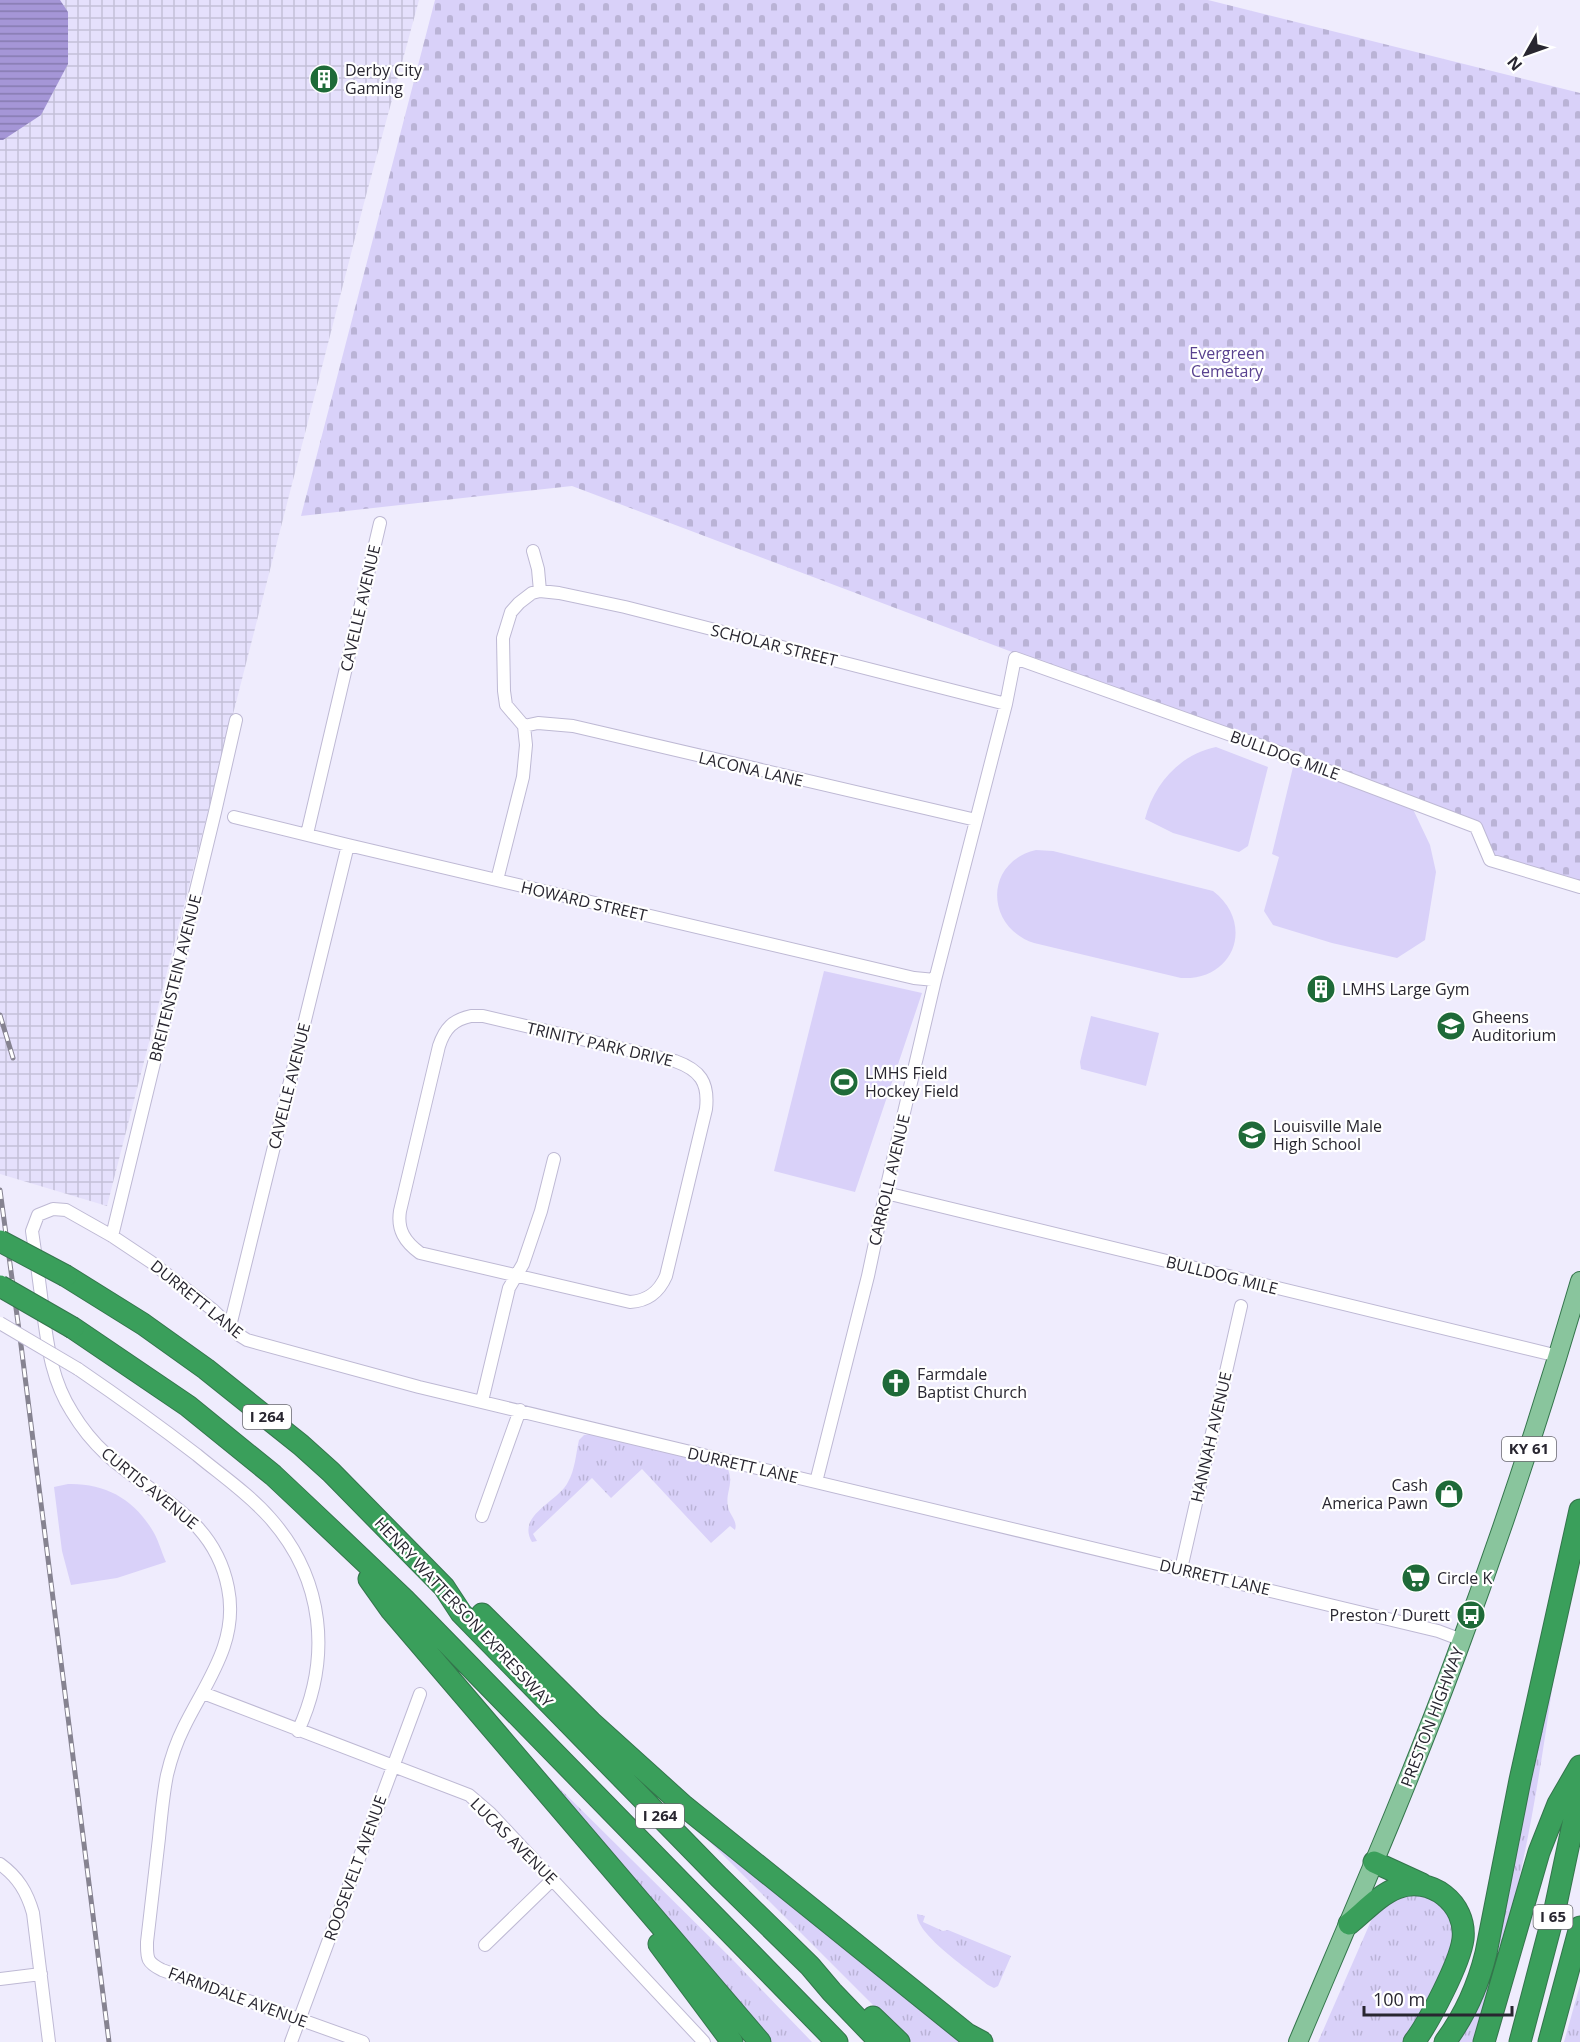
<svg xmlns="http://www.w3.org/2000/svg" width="1580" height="2042" viewBox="0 0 1580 2042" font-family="'Open Sans',sans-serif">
<defs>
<pattern id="industrial-grid" width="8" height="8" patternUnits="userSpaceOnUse" patternTransform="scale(1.5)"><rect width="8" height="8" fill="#e5e0fc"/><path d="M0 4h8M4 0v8" fill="none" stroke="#c4c0d8"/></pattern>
<pattern id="grass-tufts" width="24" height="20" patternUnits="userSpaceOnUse" patternTransform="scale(1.5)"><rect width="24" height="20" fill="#d9d1f9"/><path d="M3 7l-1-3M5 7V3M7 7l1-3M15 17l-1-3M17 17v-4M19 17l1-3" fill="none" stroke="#bab3d6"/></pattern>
<pattern id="cemetery-stones" width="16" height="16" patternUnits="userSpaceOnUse" patternTransform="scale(1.5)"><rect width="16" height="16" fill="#d9d1f9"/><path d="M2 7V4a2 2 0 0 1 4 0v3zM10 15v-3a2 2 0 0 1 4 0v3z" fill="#bab3d6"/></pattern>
<pattern id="water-rules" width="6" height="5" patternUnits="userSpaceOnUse" patternTransform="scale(1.5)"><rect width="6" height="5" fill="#a596d7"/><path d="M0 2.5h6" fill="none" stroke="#867aaf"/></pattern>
</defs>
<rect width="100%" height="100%" fill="#efecfd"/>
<!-- industrial -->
<path fill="url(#industrial-grid)" d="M0,0H419L364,203L107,1206L0,1174Z"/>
<!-- grass -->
<path fill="url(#grass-tufts)" d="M592,1434L727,1467C735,1484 725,1491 728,1507C730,1516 738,1521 735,1530L730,1526L711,1543L642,1469L611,1498L592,1478L533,1534L537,1541L532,1542C516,1515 558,1502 568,1482C575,1470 576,1453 579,1440L584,1435Z
M1545,1681L1553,1682C1544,1746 1534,1811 1520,1875C1508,1931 1491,1986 1476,2042H1451L1460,2030Z
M529,1758L733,1960L812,2042H769Z
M703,1835L960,2042H910Z
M1410,1893L1436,1899L1452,1917L1456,1944L1409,2042H1318L1374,1914L1387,1902Z
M917,1914L925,1916L923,1922L943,1931L948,1930L1011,1956L998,1986L994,1988L988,1985C972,1972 916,1935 917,1914Z
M1580,1985V2042H1564Z"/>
<!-- cemetery -->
<path fill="url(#cemetery-stones)" d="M435,0H1208L1580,93V887L1490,860L1476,827L572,486L301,516Z"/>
<!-- green -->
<path fill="#d9d1f9" d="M1216,747L1268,767L1248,846L1239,852L1173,833L1145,819C1154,784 1179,755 1216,747Z
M1294,763L1411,805L1430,845L1436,872L1425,940L1397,958L1332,943L1273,925L1264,911L1279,857L1272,854Z
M1036,850L1053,851L1213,891C1255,923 1235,981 1181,978L1034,943C985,927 984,862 1036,850Z
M824,971L922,993L855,1192L774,1171Z
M1091,1016L1159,1033L1146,1086L1081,1069L1080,1062Z
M68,1484C104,1483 132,1498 151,1528C158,1538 161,1551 166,1562L117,1578L71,1585L62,1551L54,1487Z"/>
<!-- water -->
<path fill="url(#water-rules)" d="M0,0H60L68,12V64L41,115L3,140H0Z"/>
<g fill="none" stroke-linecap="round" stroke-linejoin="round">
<!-- street casing -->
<g stroke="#beb9d4" stroke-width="14">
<path id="street" d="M533,551L538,569L540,591
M524,726L538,723L573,726L976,820
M234,817L348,845L914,978L935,980
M307,834L380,523
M497,880L523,777L526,745L524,726L506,705L504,691L503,638L511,612L519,603L532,593L540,591L559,593L625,607L1006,704
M471,1016H483L675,1061C700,1070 709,1082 706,1109L666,1276C659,1292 648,1301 630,1302L420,1253C405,1242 397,1230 400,1211L439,1046C445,1028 453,1020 471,1016Z
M886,1193L1558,1356
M112,1236L215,812L236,720
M230,1326L348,845
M78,1369C119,1397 158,1425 197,1455C221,1475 249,1494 270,1518C324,1579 332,1657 298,1731
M482,1401L509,1288L523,1264L541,1211L554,1159
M816,1482L868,1276L888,1181L935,980L1006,704L1015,658L1276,751L1476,827L1490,860L1580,887
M482,1516L520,1410
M1181,1569L1241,1306
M203,1693L469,1795L490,1813L704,2042
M0,1864C18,1877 27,1892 33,1913L49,2042
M485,1945L552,1880
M0,1979L41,1974
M291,2042L420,1694
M363,2042L162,1970C146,1962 147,1958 147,1942C151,1907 155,1872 159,1838C161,1817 163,1795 167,1775C171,1758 176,1743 184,1727C206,1682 239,1642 228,1588C214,1516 154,1498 106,1454C93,1442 81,1427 72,1412C52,1381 48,1348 43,1312C40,1285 36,1258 32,1231L38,1215L53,1209L66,1210L112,1236L151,1262L213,1310L239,1335L247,1340L419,1387L1438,1631L1462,1640"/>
</g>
<!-- primary casing -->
<g stroke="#34754c" stroke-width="20">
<path id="primary" d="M1298,2042C1352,1914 1408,1786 1456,1656C1502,1533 1543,1408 1580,1281"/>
</g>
<!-- highway casing -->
<g stroke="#34754c" stroke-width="23">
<path id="highway" d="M66,1276L143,1324L206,1369L301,1445L331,1472L444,1587L461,1613L719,1877L810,1966L832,1992L880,2042
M73,1328L188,1406L273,1475L307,1507L404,1599L837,2042
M369,1579L391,1610L760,2042
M482,1614L591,1722L684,1806L967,2034L982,2042
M1374,1862L1422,1884
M1349,1924C1364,1912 1379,1895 1397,1888C1430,1875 1467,1903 1463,1939C1460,1963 1429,2022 1414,2042
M659,1944L732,2042
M873,2017L899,2042
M1445,2042C1465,2015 1478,1986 1486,1953L1520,1780L1580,1510
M1484,2042L1539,1852L1558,1804L1580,1766
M1520,2042L1555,1909L1580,1791
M1549,2042L1580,1927"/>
</g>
<!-- street -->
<use href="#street" stroke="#fff" stroke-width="12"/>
<!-- primary -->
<use href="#primary" stroke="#89c59d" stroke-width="18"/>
<!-- highway -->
<use href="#highway" stroke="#3a9f5b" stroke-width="21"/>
<!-- rail casing -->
<g stroke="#868391" stroke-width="5">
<path id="rail" d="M0,1015L13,1058
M0,1190L21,1345L109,2042"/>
</g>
<!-- rail -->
<use href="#rail" stroke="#fff" stroke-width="3" stroke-dasharray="9" stroke-linecap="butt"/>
<!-- street-bridge casing -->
<g stroke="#beb9d4" stroke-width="14" stroke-linecap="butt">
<path id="street-bridge" d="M0,1323L78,1369"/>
</g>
<!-- highway-bridge casing -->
<g stroke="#34754c" stroke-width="23" stroke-linecap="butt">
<path id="highway-bridge" d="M0,1241L66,1276
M0,1286L73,1328"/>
</g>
<!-- street-bridge -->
<use href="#street-bridge" stroke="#fff" stroke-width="12"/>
<!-- highway-bridge -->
<use href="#highway-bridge" stroke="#3a9f5b" stroke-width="21"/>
</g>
<!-- icons -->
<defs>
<g id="building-disc" transform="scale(1.5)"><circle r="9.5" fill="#1e6a38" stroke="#fff"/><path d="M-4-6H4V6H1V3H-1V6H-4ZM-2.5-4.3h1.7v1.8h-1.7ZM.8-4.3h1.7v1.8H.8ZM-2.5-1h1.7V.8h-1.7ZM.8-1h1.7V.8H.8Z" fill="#fff"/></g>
<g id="school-disc" transform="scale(1.5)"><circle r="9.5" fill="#1e6a38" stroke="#fff"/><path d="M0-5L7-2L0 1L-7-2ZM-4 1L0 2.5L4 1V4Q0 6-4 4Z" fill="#fff"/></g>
<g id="stadium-disc" transform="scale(1.5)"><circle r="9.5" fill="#1e6a38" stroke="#fff"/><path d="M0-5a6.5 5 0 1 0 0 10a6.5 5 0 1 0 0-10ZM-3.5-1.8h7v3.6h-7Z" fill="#fff"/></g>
<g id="church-disc" transform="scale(1.5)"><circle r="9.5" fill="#1e6a38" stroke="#fff"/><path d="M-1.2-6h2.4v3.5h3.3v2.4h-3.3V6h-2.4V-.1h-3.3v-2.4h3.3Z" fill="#fff"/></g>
<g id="shop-disc" transform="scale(1.5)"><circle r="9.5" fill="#1e6a38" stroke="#fff"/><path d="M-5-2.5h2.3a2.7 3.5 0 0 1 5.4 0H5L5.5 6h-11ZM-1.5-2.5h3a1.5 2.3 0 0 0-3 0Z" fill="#fff"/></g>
<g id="supermarket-disc" transform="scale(1.5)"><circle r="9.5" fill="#1e6a38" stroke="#fff"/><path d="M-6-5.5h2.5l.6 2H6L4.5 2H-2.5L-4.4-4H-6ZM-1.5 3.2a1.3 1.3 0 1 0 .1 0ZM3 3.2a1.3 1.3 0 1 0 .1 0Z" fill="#fff"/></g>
<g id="bus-disc" transform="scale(1.5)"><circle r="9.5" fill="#1e6a38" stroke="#fff"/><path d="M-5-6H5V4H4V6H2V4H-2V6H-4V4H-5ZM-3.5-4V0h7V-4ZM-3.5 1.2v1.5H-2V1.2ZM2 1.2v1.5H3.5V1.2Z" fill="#fff"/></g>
</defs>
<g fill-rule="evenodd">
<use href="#building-disc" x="324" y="79"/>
<use href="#building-disc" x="1321" y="989"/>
<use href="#school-disc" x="1451" y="1026"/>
<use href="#stadium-disc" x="844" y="1082"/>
<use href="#school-disc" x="1252" y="1135"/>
<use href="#church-disc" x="896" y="1383"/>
<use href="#shop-disc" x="1449" y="1494"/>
<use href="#supermarket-disc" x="1416" y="1578"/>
<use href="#bus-disc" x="1471" y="1615"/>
</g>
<g text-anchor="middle" stroke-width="4.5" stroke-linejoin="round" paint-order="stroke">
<!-- shield labels -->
<g fill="#fff" stroke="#68676e" stroke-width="1.5">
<rect x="243" y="1405" width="48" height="24" rx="4.5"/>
<rect x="1502" y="1437" width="54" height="24" rx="4.5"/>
<rect x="636" y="1804" width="48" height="24" rx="4.5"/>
<rect x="1533.5" y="1905" width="39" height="24" rx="4.5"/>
</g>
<g font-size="15" font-weight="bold" fill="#282630">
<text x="267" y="1422">I 264</text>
<text x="1529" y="1454">KY 61</text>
<text x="660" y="1821">I 264</text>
<text x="1553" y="1922">I 65</text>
</g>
<!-- poi labels -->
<g font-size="16" fill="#282630" stroke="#fff" text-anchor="start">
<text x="345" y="76">Derby City<tspan x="345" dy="18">Gaming</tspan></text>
<text x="1342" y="995">LMHS Large Gym</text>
<text x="1472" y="1023">Gheens<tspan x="1472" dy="18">Auditorium</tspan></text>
<text x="865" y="1079">LMHS Field<tspan x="865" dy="18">Hockey Field</tspan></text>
<text x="1273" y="1132">Louisville Male<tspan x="1273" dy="18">High School</tspan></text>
<text x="917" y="1380">Farmdale<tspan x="917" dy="18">Baptist Church</tspan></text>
<text x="1428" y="1491" text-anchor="end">Cash<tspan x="1428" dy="18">America Pawn</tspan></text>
<text x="1437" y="1584">Circle K</text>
<text x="1450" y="1621" text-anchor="end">Preston / Durett</text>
</g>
<!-- park labels -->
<g font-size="16" fill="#58418f" stroke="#fff">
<text x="1227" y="359">Evergreen<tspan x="1227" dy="18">Cemetary</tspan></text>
</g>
<!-- street labels -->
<g font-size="16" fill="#282630" stroke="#fff">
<text transform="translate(360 608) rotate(-77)" y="6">CAVELLE AVENUE</text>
<text transform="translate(774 645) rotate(14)" y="6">SCHOLAR STREET</text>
<text transform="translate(1285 755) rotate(20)" y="6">BULLDOG MILE</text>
<text transform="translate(751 769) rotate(13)" y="6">LACONA LANE</text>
<text transform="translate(584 901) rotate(13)" y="6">HOWARD STREET</text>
<text transform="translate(175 978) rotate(-76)" y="6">BREITENSTEIN AVENUE</text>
<text transform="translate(600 1044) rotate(13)" y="6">TRINITY PARK DRIVE</text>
<text transform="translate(289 1086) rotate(-76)" y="6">CAVELLE AVENUE</text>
<text transform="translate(889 1180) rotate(-77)" y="6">CARROLL AVENUE</text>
<text transform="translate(1222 1275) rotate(14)" y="6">BULLDOG MILE</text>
<text transform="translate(197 1299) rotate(39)" y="6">DURRETT LANE</text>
<text transform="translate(1211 1437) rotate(-77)" y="6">HANNAH AVENUE</text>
<text transform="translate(743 1465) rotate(13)" y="6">DURRETT LANE</text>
<text transform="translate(150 1488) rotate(39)" y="6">CURTIS AVENUE</text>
<text transform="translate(1215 1577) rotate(13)" y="6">DURRETT LANE</text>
<text transform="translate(464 1612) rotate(47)" y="6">HENRY WATTERSON EXPRESSWAY</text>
<text transform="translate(1432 1717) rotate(-69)" y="6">PRESTON HIGHWAY</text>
<text transform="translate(514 1841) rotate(45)" y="6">LUCAS AVENUE</text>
<text transform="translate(355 1868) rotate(-70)" y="6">ROOSEVELT AVENUE</text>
<text transform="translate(238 1997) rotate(20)" y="6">FARMDALE AVENUE</text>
</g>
</g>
<!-- north arrow -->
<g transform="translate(1526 54) rotate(230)" stroke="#ffffff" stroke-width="4.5" paint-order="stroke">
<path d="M0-4.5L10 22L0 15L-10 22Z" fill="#282630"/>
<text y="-9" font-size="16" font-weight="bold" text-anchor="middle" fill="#282630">N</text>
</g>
<!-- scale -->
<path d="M1364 2006v9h148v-9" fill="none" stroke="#282630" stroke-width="3"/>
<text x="1373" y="2006" font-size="18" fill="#282630" stroke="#ffffff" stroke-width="4.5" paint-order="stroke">100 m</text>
</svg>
